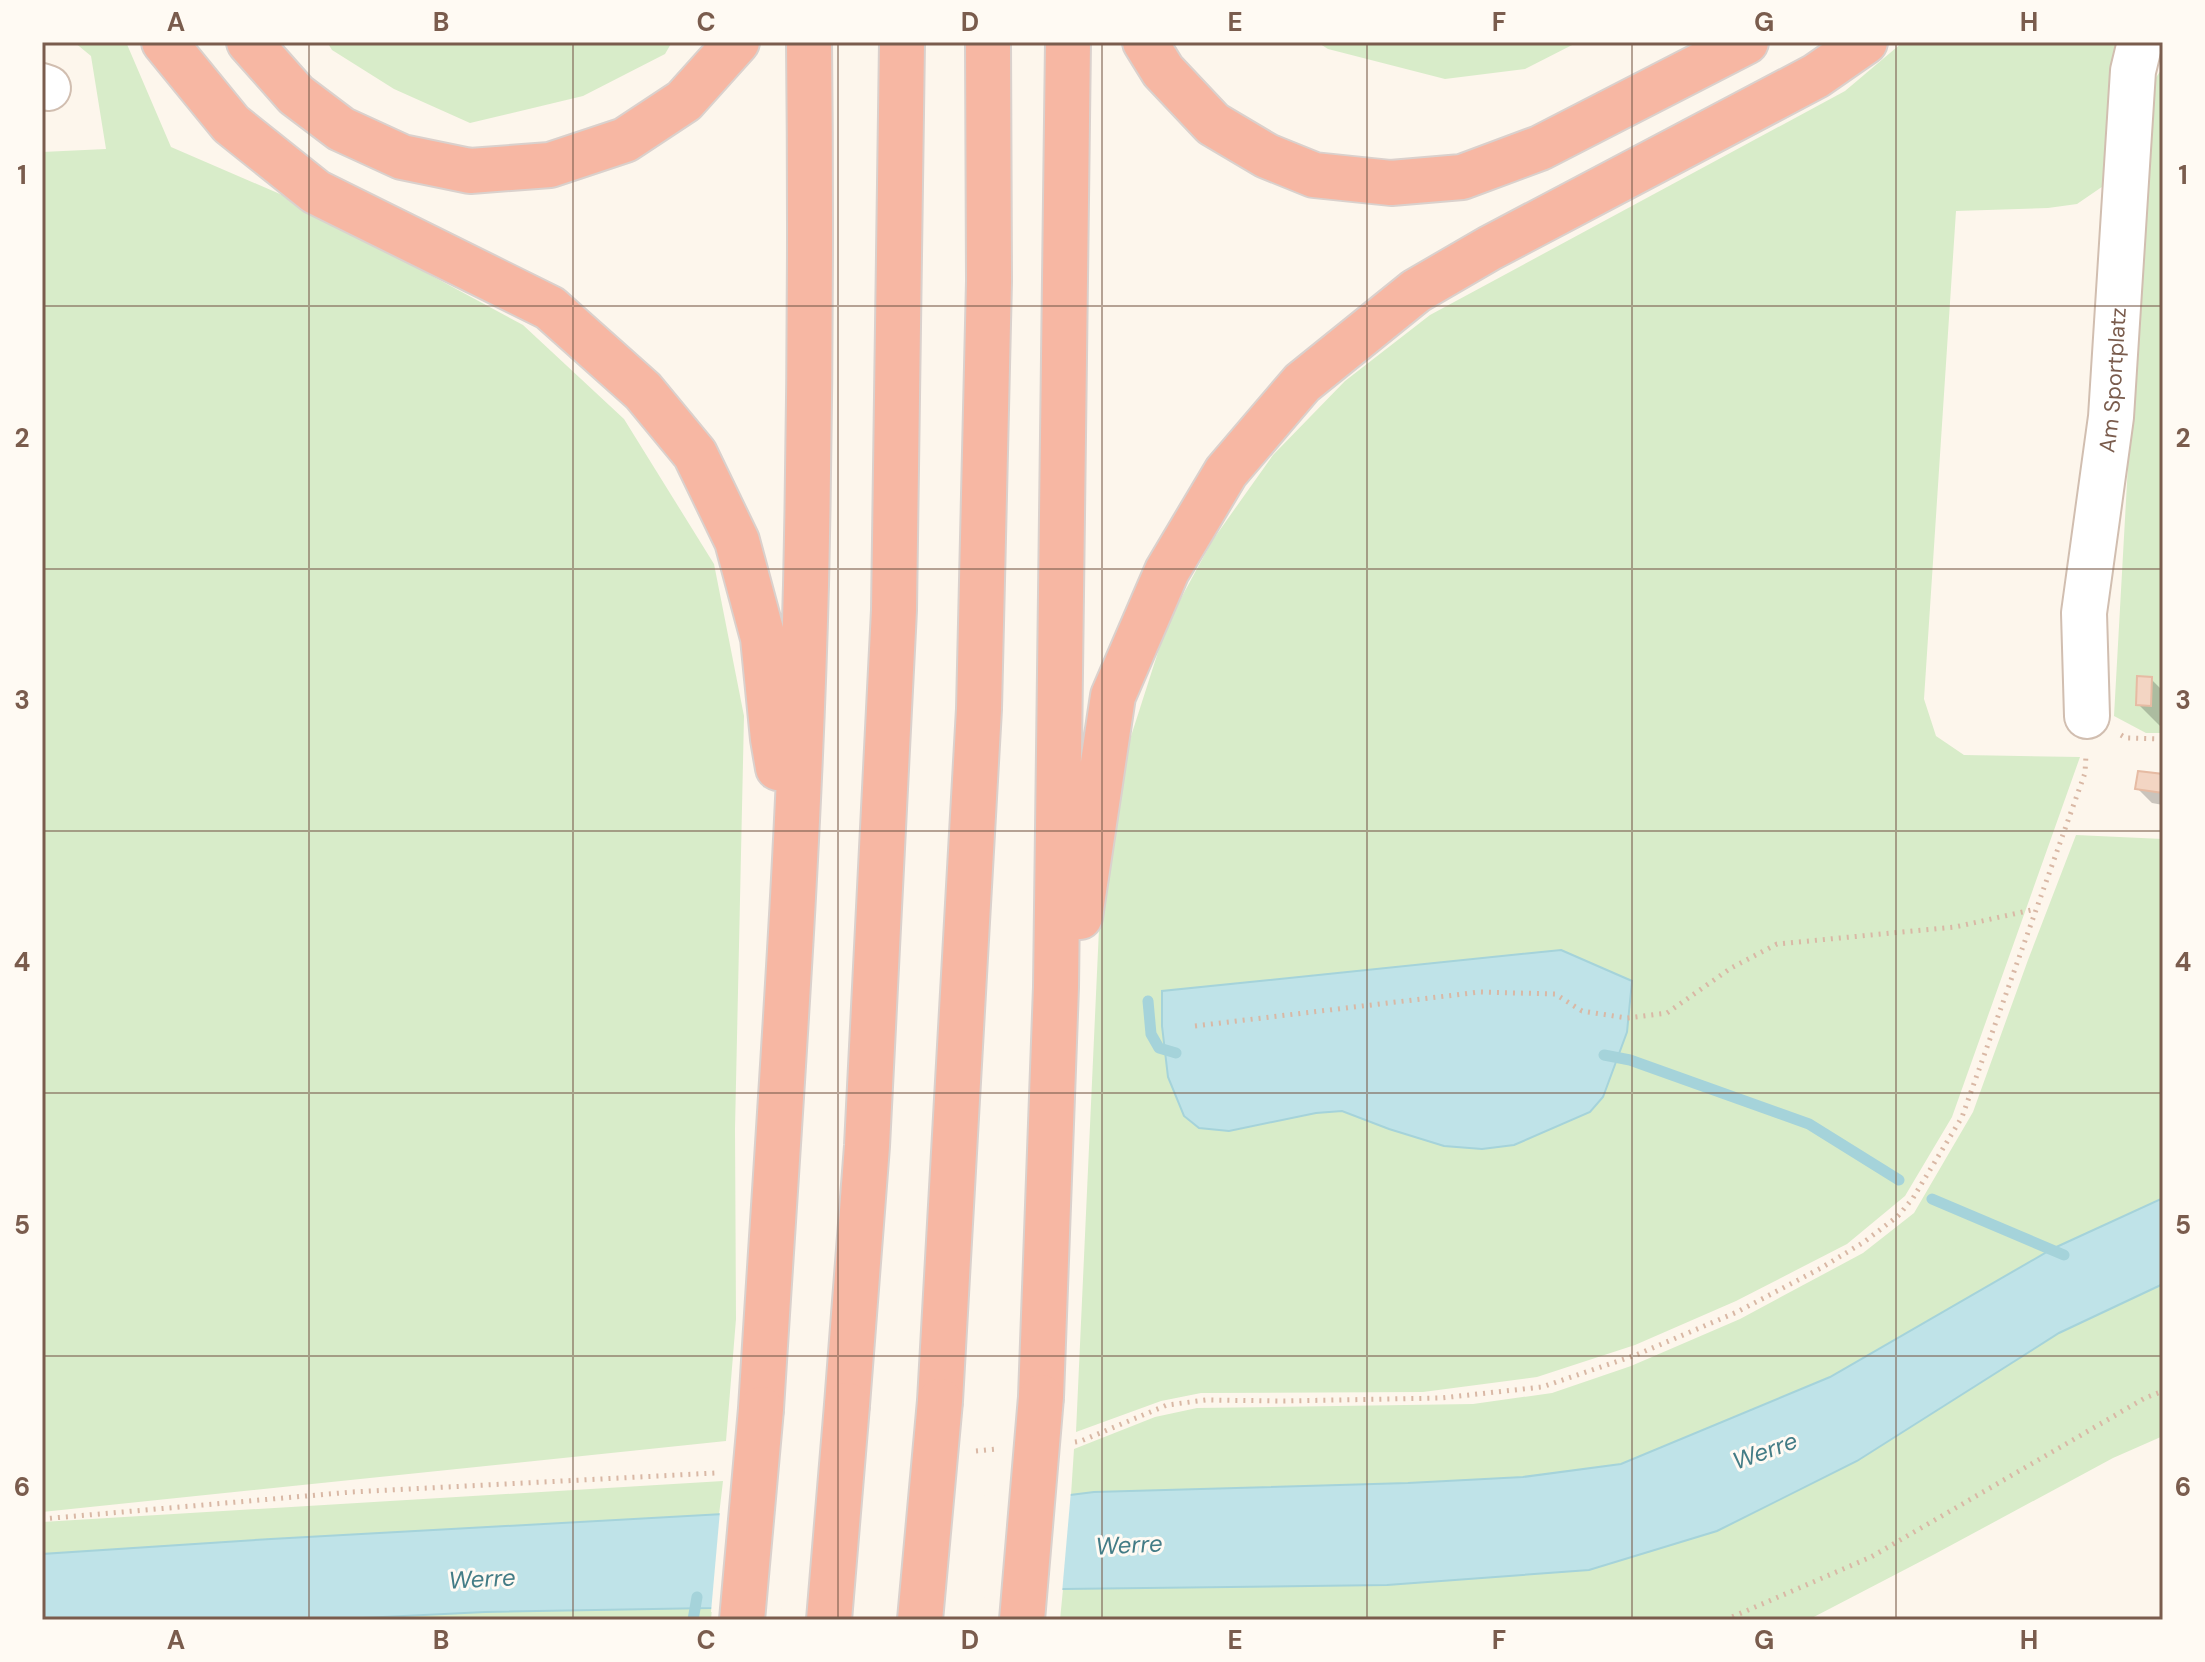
<svg xmlns="http://www.w3.org/2000/svg" width="2205" height="1662" viewBox="0 0 2205 1662" font-family="'DM Sans',sans-serif">
<rect width="100%" height="100%" fill="#fdf6ec"/>
<!-- green -->
<path fill="#d8ecc9" fill-rule="evenodd" d="M74,42H126L171,147L280,194L523,325L624,419L714,564L744,716L735,1129L736,1319L726,1441L42,1512V152L106,149L91,56Z
M327,42H672L665,54L583,96L470,123L394,89L332,50Z
M1317,42H1578L1525,69L1445,79L1328,49Z
M1903,42H2120L2112,180L2077,204L2048,208L1956,211L1924,699L1936,736L1964,755L2080,757L1952,1117L1905,1196L1847,1244L1736,1301L1635,1345L1537,1377L1423,1392L1201,1393L1161,1401L1076,1432L1101,885L1124,758L1167,624L1212,541L1273,455L1345,381L1430,315L1845,91ZM1627,1018L1626,1032L1603,1097L1590,1112L1514,1145L1482,1149L1444,1146L1389,1129L1342,1111L1316,1113Z
M2163,67V733H2146L2114,716L2149,88Z
M2076,835L2163,839V1198L2052,1249L1830,1377L1621,1464L1523,1477L1408,1483L1094,1492L1071,1495L1074,1449L1155,1417L1197,1408L1473,1404L1552,1393L1631,1366L1740,1319L1863,1253L1914,1213L1973,1112L2028,960Z
M2163,1284V1436L2113,1458L1933,1555L1808,1620H1060L1063,1589L1387,1585L1589,1570L1717,1531L1857,1461L2059,1333Z
M723,1481L719,1515L271,1539L42,1554V1522Z
M712,1608L711,1620H322L485,1612Z"/>
<!-- water -->
<path fill="#bfe3e8" stroke="#a5d3da" stroke-width="2" d="M1561,950L1632,981L1627,1032L1603,1097L1590,1112L1514,1145L1482,1149L1444,1146L1389,1129L1342,1111L1316,1113L1229,1131L1199,1128L1184,1116L1168,1077L1162,1026V991Z
M2163,1198V1284L2059,1333L1857,1461L1717,1531L1589,1570L1387,1585L1063,1589L712,1608L485,1612L322,1620H42V1554L271,1539L1070,1495L1094,1492L1408,1483L1523,1477L1621,1464L1830,1377L2052,1249Z"/>
<!-- pier -->
<path fill="#fdf6ec" d="M1071,1491L1062,1593L711,1612L720,1511Z"/>
<!-- shadow -->
<path fill="#0003" d="M2151,679L2163,691V729L2138,704Z
M2163,776V805L2152,803L2137,788Z"/>
<g fill="none" stroke-linecap="round" stroke-linejoin="round">
<!-- stream -->
<path stroke="#a5d3da" stroke-width="11" d="M1148,1001L1151,1034L1159,1048L1176,1053
M1604,1055L1630,1060L1809,1124L1899,1180
M1932,1199L2064,1255
M693,1620L697,1597"/>
</g>
<!-- building -->
<path fill="#f3d5c3" stroke="#e6bba3" stroke-width="2" d="M2137,676L2152,677L2151,706L2136,705Z
M2138,771L2163,774V793L2135,789Z"/>
<g fill="none" stroke-linecap="round" stroke-linejoin="round">
<!-- minor casing -->
<g stroke="#d1beb0" stroke-width="48">
<g id="minor">
<path d="M42,86L48,88"/>
<path id="s1" d="M2087,716L2084,613L2111,417L2133,71L2140,42"/>
</g>
</g>
<!-- highway casing -->
<g stroke="#dad1cd" stroke-width="48">
<path id="highway" d="M164,42L231,124L316,192L550,308L643,391L695,454L737,541L763,638L773,739L778,768
M249,42L296,95L341,129L402,157L470,171L550,165L625,140L684,101L737,42
M1145,42L1163,71L1213,124L1267,156L1314,175L1391,183L1462,177L1540,148L1746,42
M1080,917L1113,696L1167,571L1226,472L1302,383L1416,291L1490,248L1816,76L1865,42
M1041,1397L1056,987L1068,42
M940,1401L979,709L989,281L988,42
M847,1405L867,1146L894,610L902,42
M761,1409C778,1134 799,860 806,585C810,404 811,223 809,42"/>
</g>
<!-- path -->
<path stroke="#d9b8a5" stroke-width="5" stroke-dasharray="2 6" stroke-linecap="butt" d="M2121,735L2126,738L2163,739
M1195,1026L1480,992L1555,994L1582,1011L1627,1018L1667,1013L1731,968L1777,944L1955,927L2036,909
M1075,1442L1081,1441L1167,1405L1206,1400L1284,1401L1441,1398L1542,1387L1636,1355L1737,1312L1821,1268L1864,1242L1898,1216L1913,1198L1962,1117L2085,773L2086,755
M976,1451L997,1449
M42,1519L352,1492L715,1473
M1725,1620L1871,1557L2145,1398L2163,1391"/>
<!-- minor -->
<use href="#minor" stroke="#fff" stroke-width="44"/>
<!-- highway -->
<use href="#highway" stroke="#f7b7a3" stroke-width="44"/>
<!-- highway-bridge casing -->
<g stroke="#dad1cd" stroke-width="48" stroke-linecap="butt">
<path id="highway-bridge" d="M742,1620L761,1409
M829,1620L847,1405
M920,1620L940,1401
M1022,1620L1041,1397"/>
</g>
<!-- highway-bridge -->
<use href="#highway-bridge" stroke="#f7b7a3" stroke-width="44"/>
</g>
<!-- grid -->
<path fill="none" stroke="#7a5c4d" stroke-width="2" stroke-opacity="0.55" d="M309,42V1620M573,42V1620M838,42V1620M1102,42V1620M1367,42V1620M1632,42V1620M1896,42V1620M42,306H2163M42,569H2163M42,831H2163M42,1093H2163M42,1356H2163"/>
<g text-anchor="middle" stroke-width="6" stroke-linejoin="round" paint-order="stroke">
<!-- street labels -->
<g font-size="22" fill="#7a5c4d" stroke="#fffaf3">
<text dy="8" stroke="none"><textPath href="#s1" startOffset="338">Am Sportplatz</textPath></text>
</g>
<!-- water labels -->
<g font-size="24" font-style="italic" fill="#437c86" stroke="#fffaf3">
<text transform="translate(1765 1451) rotate(-20)" y="8">Werre</text>
<text transform="translate(1129 1545) rotate(-3)" y="8">Werre</text>
<text transform="translate(482 1579) rotate(-3)" y="8">Werre</text>
</g>
</g>
<!-- border -->
<rect width="2205" height="1662" fill="none" stroke="#fffaf3" stroke-width="88"/>
<rect x="44" y="44" width="2117" height="1574" fill="none" stroke="#7a5c4d" stroke-width="3"/>
<g font-size="26" text-anchor="middle" font-weight="bold" fill="#7a5c4d">
<text x="176" y="31">A</text>
<text x="441" y="31">B</text>
<text x="706" y="31">C</text>
<text x="970" y="31">D</text>
<text x="1235" y="31">E</text>
<text x="1499" y="31">F</text>
<text x="1764" y="31">G</text>
<text x="2029" y="31">H</text>
<text x="22" y="184">1</text>
<text x="2183" y="184">1</text>
<text x="22" y="447">2</text>
<text x="2183" y="447">2</text>
<text x="22" y="709">3</text>
<text x="2183" y="709">3</text>
<text x="22" y="971">4</text>
<text x="2183" y="971">4</text>
<text x="22" y="1234">5</text>
<text x="2183" y="1234">5</text>
<text x="22" y="1496">6</text>
<text x="2183" y="1496">6</text>
<text x="176" y="1649">A</text>
<text x="441" y="1649">B</text>
<text x="706" y="1649">C</text>
<text x="970" y="1649">D</text>
<text x="1235" y="1649">E</text>
<text x="1499" y="1649">F</text>
<text x="1764" y="1649">G</text>
<text x="2029" y="1649">H</text>
</g>
</svg>
